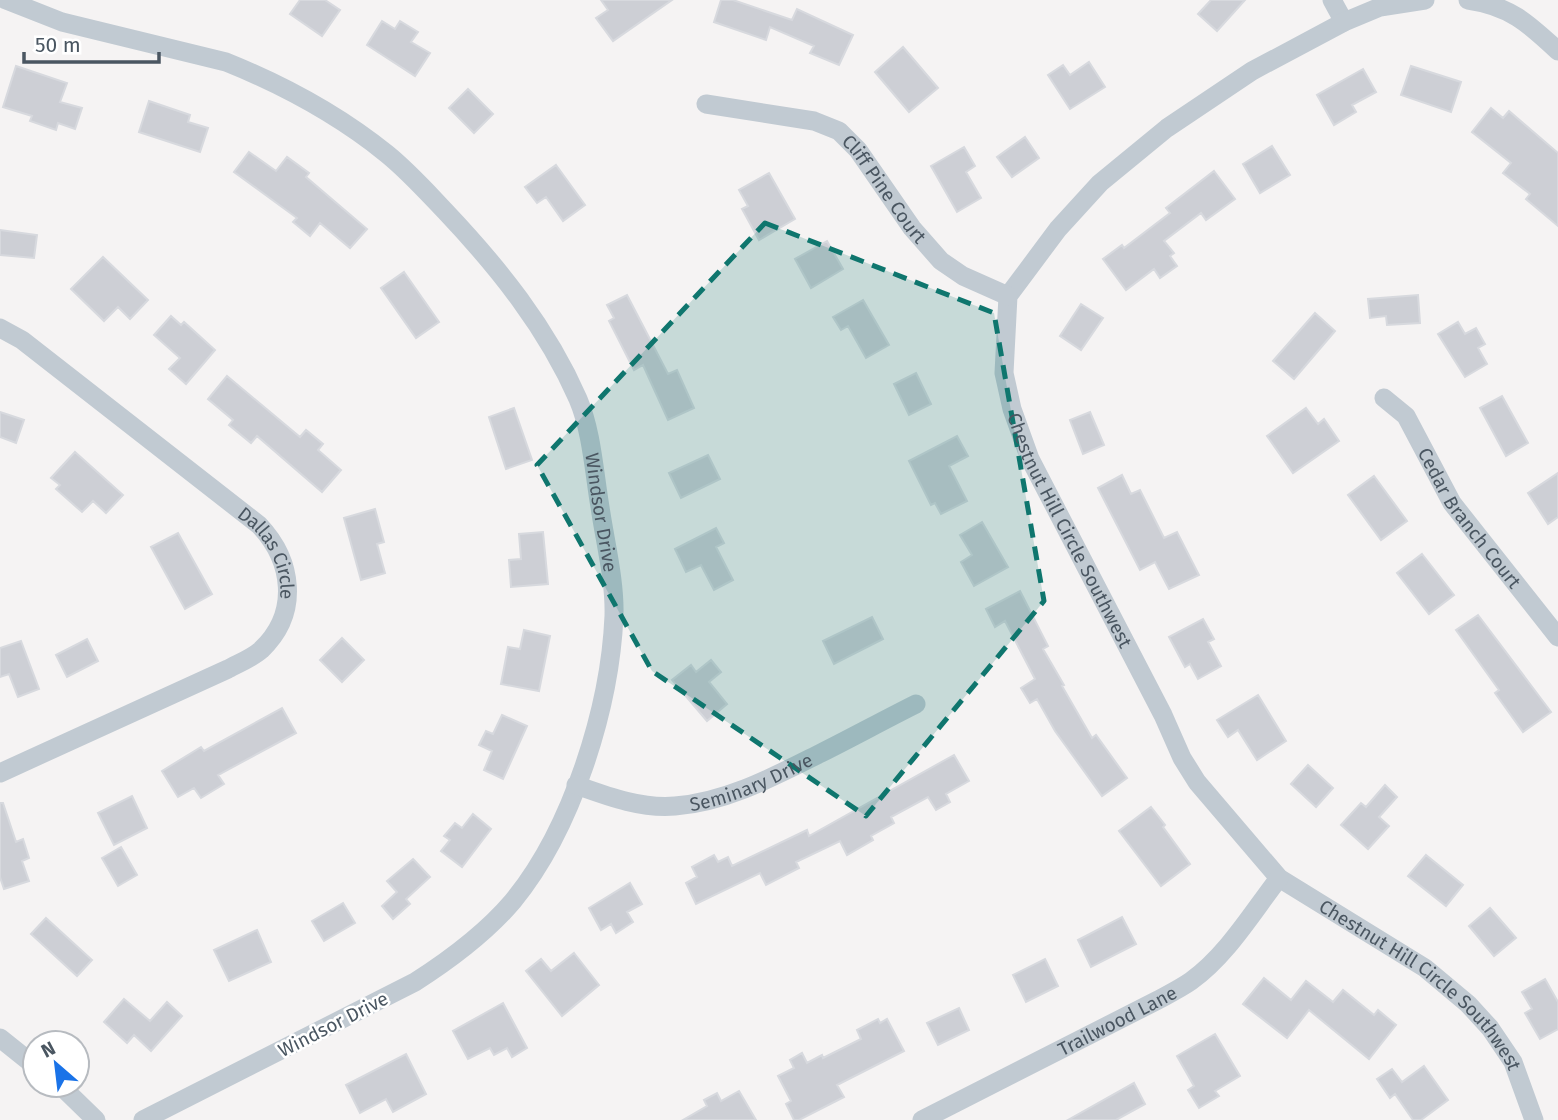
<svg xmlns="http://www.w3.org/2000/svg" width="1558" height="1120" viewBox="0 0 1558 1120" font-family="'Fira Sans',sans-serif">
<rect width="100%" height="100%" fill="#f5f3f3"/>
<!-- building -->
<path fill="#cdcfd5" stroke="#d7d9de" stroke-width="2" d="M300,0H325L340,10L322,36L290,14Z
M601,0H672L613,41L596,18L608,10Z
M721,0H733L792,20L797,9L853,35L839,65L810,53L814,46L770,27L766,40L714,22Z
M1211,0H1245L1217,31L1198,14Z
M382,21L395,29L400,21L418,32L411,42L430,53L415,76L367,45Z
M903,47L938,88L909,112L875,72Z
M1089,62L1105,87L1070,109L1048,75L1063,65L1070,75Z
M16,66L67,83L60,102L82,108L75,129L58,123L56,130L30,121L32,116L3,107Z
M1411,66L1461,82L1451,112L1401,95Z
M1363,69L1376,92L1352,105L1356,112L1334,125L1317,95Z
M468,89L493,114L474,133L449,108Z
M149,101L190,115L188,122L208,128L200,152L139,132Z
M1491,108L1503,118L1509,111L1558,153V226L1526,199L1530,194L1503,173L1511,163L1472,132Z
M1025,137L1039,158L1012,177L997,157Z
M1272,146L1290,175L1260,193L1243,164Z
M964,147L975,166L966,172L981,198L957,212L931,166Z
M249,152L276,171L287,157L309,173L306,177L367,229L350,248L320,223L310,236L293,222L297,218L234,172Z
M556,165L585,205L563,221L546,197L537,203L525,187Z
M1214,171L1235,199L1206,220L1201,213L1164,241L1174,253L1170,256L1177,266L1160,278L1154,269L1126,290L1103,259L1122,245L1124,248L1170,213L1166,208Z
M769,173L795,219L759,240L742,209L748,206L739,190Z
M0,230L37,235L34,258L0,255Z
M827,241L843,269L811,288L795,259Z
M103,257L148,300L130,319L118,307L104,321L71,289Z
M404,272L439,322L416,338L381,288Z
M627,295L668,374L677,370L694,408L668,420L643,365L634,370L609,321L614,318L607,305Z
M1418,295L1420,323L1387,325L1386,316L1370,318L1368,299Z
M863,300L889,345L866,358L848,326L841,330L833,317Z
M1081,304L1103,318L1081,350L1060,336Z
M1315,313L1335,331L1294,379L1273,361Z
M171,316L181,325L184,322L215,350L186,384L169,369L180,358L154,335Z
M1458,322L1465,334L1476,328L1485,344L1478,348L1487,364L1465,377L1438,334Z
M916,373L931,404L909,415L894,384Z
M227,376L300,437L306,430L323,444L318,450L341,470L322,492L257,436L251,443L229,425L233,420L208,399Z
M1502,396L1528,443L1506,456L1480,408Z
M514,408L532,460L506,469L489,417Z
M1306,408L1318,424L1324,419L1339,441L1293,473L1267,436Z
M0,412L24,420L16,443L0,437Z
M1090,412L1104,445L1083,454L1070,420Z
M957,436L968,456L949,466L967,501L941,514L935,503L931,505L909,461Z
M75,452L123,495L106,513L93,501L82,512L56,489L60,485L51,478Z
M708,455L720,479L681,498L669,473Z
M1558,473V517L1548,524L1528,493Z
M1122,475L1131,494L1140,490L1164,538L1177,532L1199,575L1169,589L1155,562L1140,570L1098,488Z
M1374,476L1407,521L1381,540L1348,495Z
M375,509L384,542L377,544L385,573L361,580L344,518Z
M982,522L1008,567L974,586L961,562L972,555L960,535Z
M716,528L724,543L716,547L733,580L714,590L701,565L686,572L675,549Z
M543,532L548,584L511,587L509,560L521,559L519,534Z
M178,533L212,594L185,609L151,547Z
M1422,554L1454,595L1429,614L1397,573Z
M1020,591L1048,646L1043,649L1064,685L1062,686L1092,738L1096,735L1127,778L1102,796L1055,731L1037,699L1030,703L1021,688L1035,679L1005,621L995,627L986,609Z
M1478,615L1551,712L1523,732L1495,693L1499,690L1456,630Z
M872,617L883,639L834,664L823,641Z
M1203,619L1214,639L1208,642L1221,666L1198,679L1190,664L1185,667L1169,637Z
M524,630L550,636L539,691L501,684L508,647L520,649Z
M342,638L364,660L342,682L320,660Z
M87,639L98,661L67,677L56,655Z
M21,641L39,689L18,697L9,674L0,677V648Z
M711,660L721,672L709,682L727,704L707,721L672,680L691,665L696,672Z
M1258,695L1286,741L1257,760L1238,730L1228,737L1217,720Z
M282,708L296,733L218,775L224,784L201,798L194,788L178,797L162,771L201,747L204,751Z
M502,715L527,726L503,779L484,770L492,751L479,745L486,731L493,734Z
M954,755L969,781L946,794L950,802L936,810L928,797L891,817L894,823L871,836L873,840L847,855L840,841L796,862L799,868L766,885L760,873L696,904L686,883L697,877L692,867L714,855L718,862L728,857L732,866L807,830L809,836Z
M1308,765L1333,788L1316,807L1291,784Z
M1385,785L1397,797L1379,817L1389,826L1368,849L1341,825L1361,803L1366,807Z
M132,796L147,828L114,845L98,813Z
M0,803H3L16,842L23,839L29,858L22,861L29,881L4,889L0,877Z
M1151,807L1165,825L1163,827L1190,864L1161,886L1119,831Z
M473,814L491,829L462,867L441,851L450,840L444,836L455,823L462,828Z
M121,847L137,875L118,886L102,858Z
M1426,855L1463,885L1446,906L1408,876Z
M413,859L430,877L406,899L410,904L393,919L382,906L397,892L387,881Z
M630,883L642,904L627,912L633,922L616,933L611,924L601,930L589,908Z
M343,903L355,923L324,941L312,921Z
M1490,908L1516,938L1494,956L1469,926Z
M1122,917L1136,944L1091,967L1078,940Z
M46,918L92,960L77,976L31,934Z
M257,930L271,962L229,981L214,950Z
M574,953L599,985L562,1016L526,971L541,959L551,971Z
M1045,959L1058,986L1026,1002L1013,975Z
M1264,978L1291,1000L1306,981L1333,1002L1343,990L1374,1015L1378,1010L1396,1025L1369,1059L1309,1010L1287,1038L1243,1004Z
M1545,979L1558,1002V1029L1540,1039L1525,1013L1532,1009L1522,992Z
M124,999L150,1021L167,1002L182,1016L151,1051L134,1035L127,1043L104,1022Z
M503,1003L527,1048L512,1057L507,1048L494,1055L490,1048L468,1059L453,1031Z
M959,1008L969,1030L938,1045L927,1023Z
M878,1019L880,1023L887,1019L904,1051L837,1085L844,1097L799,1120H794L786,1104L791,1101L778,1076L794,1068L790,1060L802,1053L807,1063L822,1055L823,1058L861,1039L857,1030Z
M1215,1034L1240,1076L1215,1091L1219,1096L1199,1108L1188,1090L1194,1086L1177,1056Z
M406,1054L426,1094L393,1112L386,1099L360,1113L346,1085Z
M1424,1066L1448,1100L1421,1120H1413L1395,1094L1390,1098L1377,1079L1392,1069L1402,1082Z
M1134,1083L1145,1104L1116,1120H1068Z
M739,1091L756,1120H683L707,1106L704,1100L717,1093L721,1101Z"/>
<g fill="none" stroke-linecap="round" stroke-linejoin="round">
<!-- street -->
<g stroke="#c1cad2" stroke-width="19">
<path id="s1" d="M6,0L62,22L226,62C283,85 340,116 387,154C408,171 426,191 445,211C498,267 547,328 578,399C592,432 594,472 600,507C605,542 615,580 614,616C610,708 572,829 513,901C485,934 451,959 415,982L143,1120"/>
<path d="M1332,0L1344,22"/>
<path id="s2" d="M1425,0L1380,7L1344,22L1252,71L1167,128L1100,183L1058,229L1008,296L1004,373L1012,409L1030,459L1163,715L1182,758L1197,782L1279,878L1425,968L1468,1004L1490,1028L1513,1062L1534,1120"/>
<path d="M1468,0C1510,6 1528,23 1558,51"/>
<path id="s3" d="M706,104L814,121L839,131L858,150L912,228L941,261L963,276L1008,296"/>
<path id="s4" d="M0,328L22,340L259,525C293,561 300,613 261,650C252,658 239,663 228,669L0,773"/>
<path id="s5" d="M1384,398L1406,416L1452,503L1558,637"/>
<path id="s6" d="M576,785C607,796 641,809 675,806C727,802 775,776 821,753C853,737 884,720 916,704"/>
<path d="M0,1038L35,1066"/>
<path d="M60,1085L96,1120"/>
<path id="s7" d="M922,1120L1158,1000C1169,994 1181,988 1191,981C1227,955 1252,913 1279,878"/>
</g>
</g>
<!-- marked area -->
<path fill="#0f766e" fill-opacity="0.2" stroke="#0f766e" stroke-width="5" stroke-dasharray="14 9" stroke-linejoin="round" d="M765,223L994,313L1044,601L866,816L652,671L537,465Z"/>
<g text-anchor="middle" stroke-width="5" stroke-linejoin="round" paint-order="stroke">
<!-- street labels -->
<g font-size="19" fill="#4a5661" stroke="#fff">
<text dy="7" stroke="none"><textPath href="#s3" startOffset="210">Cliff Pine Court</textPath></text>
<text dy="7" stroke="none"><textPath href="#s1" startOffset="844">Windsor Drive</textPath></text>
<text dy="7" stroke="none"><textPath href="#s5" startOffset="149">Cedar Branch Court</textPath></text>
<text dy="7" stroke="none"><textPath href="#s2" startOffset="772">Chestnut Hill Circle Southwest</textPath></text>
<text dy="7" stroke="none"><textPath href="#s4" startOffset="355">Dallas Circle</textPath></text>
<text dy="7" stroke="none"><textPath href="#s6" startOffset="182">Seminary Drive</textPath></text>
<text dy="7" stroke="none"><textPath href="#s2" startOffset="1360">Chestnut Hill Circle Southwest</textPath></text>
<text dy="7" stroke="none"><textPath href="#s7" startOffset="219">Trailwood Lane</textPath></text>
<text transform="translate(333 1024) rotate(-27)" y="7">Windsor Drive</text>
</g>
</g>
<!-- north arrow -->
<g transform="translate(56 1064) rotate(332)"><circle r="33" fill="#ffffff" stroke="#b7bbc0" stroke-width="2"/>
<path d="M0-5L12 26L0 18L-12 26Z" fill="#1a73e8"/>
<text y="-10" font-size="19" font-weight="bold" text-anchor="middle" fill="#4a5661">N</text>
</g>
<!-- scale -->
<path d="M24 52v10h135v-10" fill="none" stroke="#4a5661" stroke-width="3.5"/>
<text x="35" y="52" font-size="21" fill="#4a5661" stroke="#ffffff" stroke-width="5" paint-order="stroke">50 m</text>
</svg>
